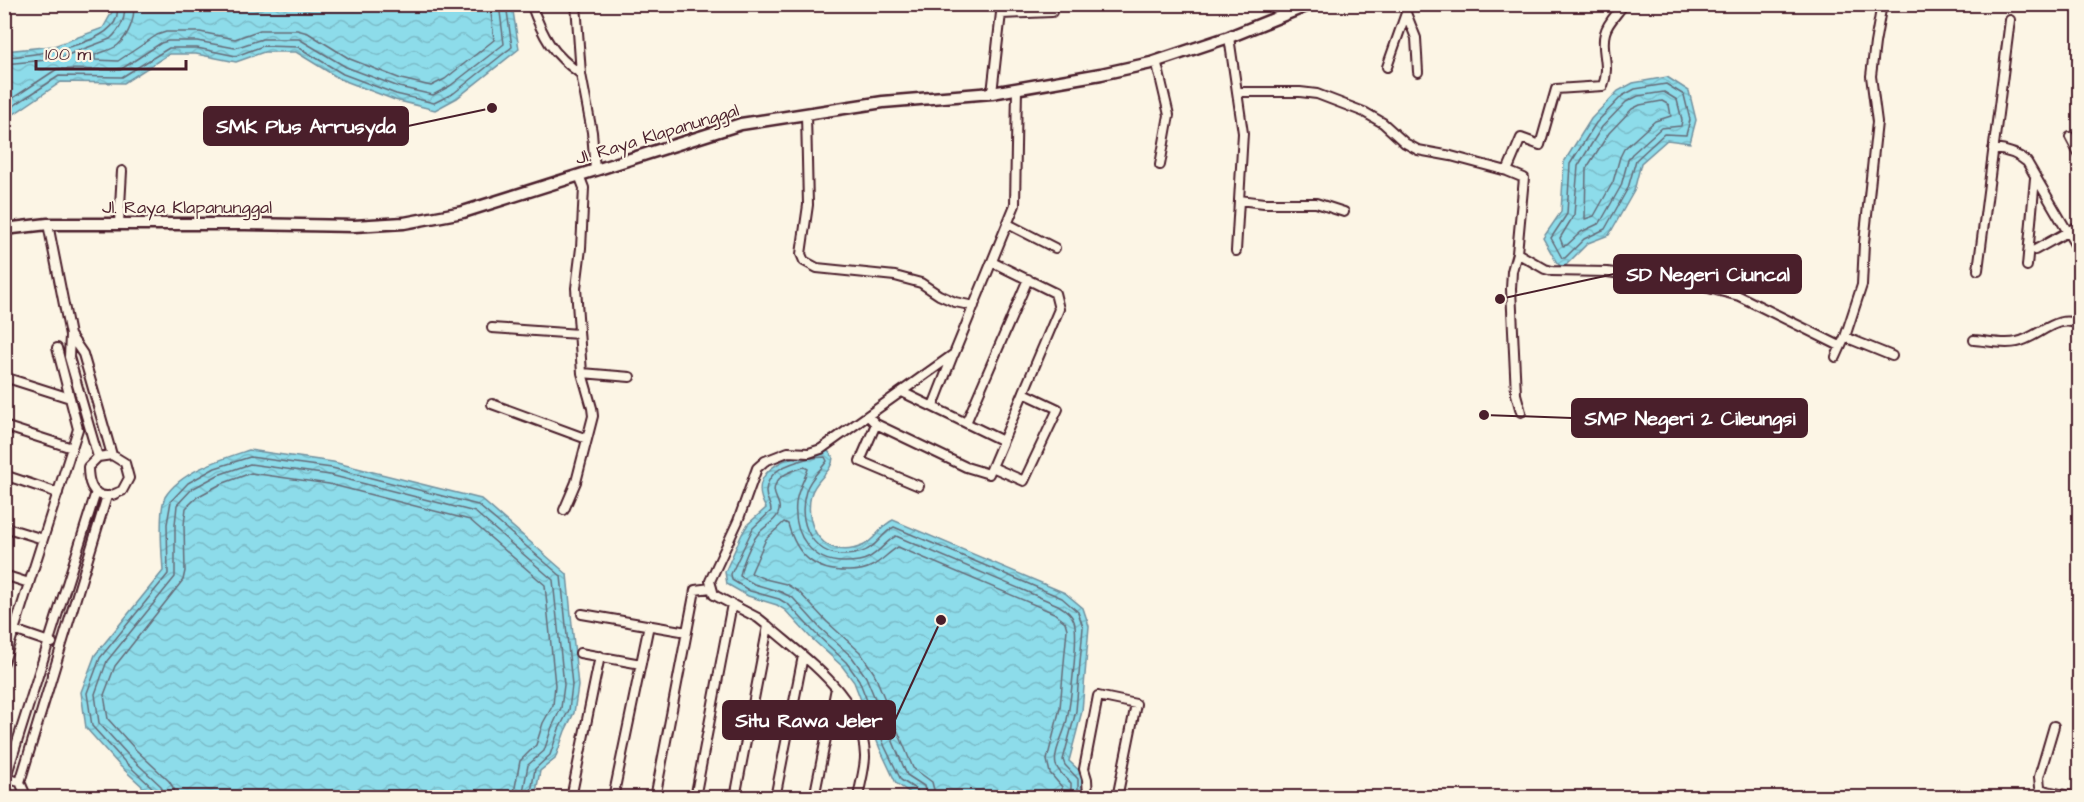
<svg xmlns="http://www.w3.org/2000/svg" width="2084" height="802" viewBox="0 0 2084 802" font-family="'Architects Daughter',sans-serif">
<defs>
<pattern id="water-waves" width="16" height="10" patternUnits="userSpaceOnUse" patternTransform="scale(1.5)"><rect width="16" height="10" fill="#8ddcea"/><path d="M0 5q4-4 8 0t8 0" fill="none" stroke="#7bbcc9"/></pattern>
</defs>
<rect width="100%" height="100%" fill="#fcf5e5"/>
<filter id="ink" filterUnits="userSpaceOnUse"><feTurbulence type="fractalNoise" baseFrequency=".0167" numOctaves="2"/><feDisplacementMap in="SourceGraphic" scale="12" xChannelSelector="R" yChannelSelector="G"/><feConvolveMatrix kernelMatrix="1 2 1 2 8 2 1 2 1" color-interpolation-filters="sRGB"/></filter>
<g filter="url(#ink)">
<!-- water -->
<path fill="url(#water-waves)" stroke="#72909e" stroke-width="1.5" d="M101,5H512L519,49L457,98L435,110L395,100L340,79L296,52H264L236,62L196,54H169L124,83L61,82L8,118H5V51L54,46L103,28L112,12Z
M1667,77L1689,91L1696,120L1690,143L1667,140L1641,163L1634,191L1609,235L1588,243L1563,268L1557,263L1543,238L1561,212L1564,162L1591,119L1618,91L1633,83Z
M249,450L333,462L481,499L567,574L578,686L574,713L565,731L555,759L540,771L535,797H154L120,766L86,728L81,692L95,655L163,571C162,555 158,511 165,497C181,471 222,459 249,450Z
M828,451L833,457C833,472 815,479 811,495C803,528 826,561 862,546C875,541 881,525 893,520L1065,593L1083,608L1089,626L1082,711L1069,761L1084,775V797H916L896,783L880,749L854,682L842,666L810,637L785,610L777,605L748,596L727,584L725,572L742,534L748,524L766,508C742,468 798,451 828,451Z"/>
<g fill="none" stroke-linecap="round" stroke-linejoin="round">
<!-- shore -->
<path stroke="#656b77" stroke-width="1.5" d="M133,4C136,18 128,36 118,45C112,50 102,52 95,55V60L118,61L157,35L166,32H200L235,39L260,30H297L308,33L350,59L401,79L431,86L445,79L494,40L490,4
M4,57C29,56 123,45 117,9L112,4
M4,64L57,59L110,39C119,31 128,17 123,4
M1666,84L1684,95L1690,120L1686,135L1664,134L1636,160L1628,188L1605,229L1584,239L1565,258H1562L1551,238L1567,214L1570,164L1596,123L1622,96L1635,89Z
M1664,92L1677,100L1682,120L1681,126L1661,128L1632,154L1628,160L1621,186L1600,223L1581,232L1567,245L1563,246L1560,238L1574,215L1578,166L1602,127L1626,102L1638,96Z
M1662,101L1669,105L1671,116L1655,121L1624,149L1620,157L1613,182L1594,216L1585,219L1586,169L1609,133L1632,109L1640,105Z
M4,104L57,69L120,70L161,43L168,41H197L235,48L262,39H299L346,67L399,87L433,95L450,86L504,44L499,4
M4,112L59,76L122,77L169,48H197L236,56L263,46L298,47L343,74L396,94L434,103L454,93L512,47L506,4
M809,458C791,463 767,469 766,492C766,500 771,503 771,511L753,528L731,574L732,580L750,591L779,599L789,605L815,633L846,662L859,680L885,747L901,780L917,790L920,798
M811,458L825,457L827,461C820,471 810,478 806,491C794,530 821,566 862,552C876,548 882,533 894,527L1062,598L1078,612L1083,627L1076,711L1063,760L1065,765L1078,779V798
M158,798L156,791L124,761L92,726L87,693L100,658L168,574L167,524L171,501L188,483L215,468L250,457L332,468L478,505L561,576L572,685L569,710L559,729L550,755L535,769L530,798
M165,798L161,786L129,756L99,723L95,694L107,661L175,577V525L177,505L192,489L218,475L250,464L330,475L475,512L553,580L564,685L561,708L552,727L544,751L528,765L522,798
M174,798V789L169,781L136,750L108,719L104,695L115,666L183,580L185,571L184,525L186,508L197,497L221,484L251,473L329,484L470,520L545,585L555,685L553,705L543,723L536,745L520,761L513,798
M927,798L924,786L907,775L866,677L852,657L820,628L793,598L781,592L754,584L740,576C742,564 750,544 758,534C764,526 774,523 778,514C784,500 766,495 779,479C786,472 795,470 804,467L808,469C804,481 797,490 796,503C793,535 812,563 845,562C852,562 861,562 868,558C879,553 886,541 896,536L1058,605C1065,609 1072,614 1074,621C1079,636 1070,708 1066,724C1063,736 1053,753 1056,765C1058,772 1066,778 1071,783V798
M936,798L932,782L913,768L874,673L860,652L827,622L799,592L786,584L765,579L751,573L766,539L784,522L788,524C797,556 815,572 849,571C857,571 865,570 872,566C882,561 889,552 898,547L1054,613L1065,622L1067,629L1060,708L1047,760L1050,773L1062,787V798"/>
<!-- street casing -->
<g stroke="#4a1f2b" stroke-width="12">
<path id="street" d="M531,4C543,37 552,54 581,74
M576,4L581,74L592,132L595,170
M1405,4L1406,13L1416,38L1418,72
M1001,14L1052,12
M1229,37L1243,133L1236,251
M1151,63L1157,64L1169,115L1160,165
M1387,67L1406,13
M1238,92H1300L1317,94L1364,112L1383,123L1405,143L1418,150L1451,156L1507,171L1524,178L1517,253L1512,271L1511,289L1516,394L1521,412
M992,93L1002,4
M806,114L808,205L801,254L804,261L817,268L895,276L921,283L939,295L955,302L974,306
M2070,137L2080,156
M1993,149C2006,150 2017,153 2027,162L2080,253
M1507,171L1521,138L1540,145L1556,89L1603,86C1611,64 1600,50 1605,33C1607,23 1618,13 1624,4
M1239,200L1264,203H1316L1344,212
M119,223L122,171
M48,224L70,335L69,357L98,457
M1008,224L1055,248
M2035,250L2080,225
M1517,253L1545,269L1552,271L1607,272L1689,283L1739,296L1840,346
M2027,266L2035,178
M1978,270L2010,20
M492,328L579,334
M70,335L83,354L112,455L125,463L129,478L122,491C118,492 112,496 108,496C91,497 88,480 88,467L98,457L112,455
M1845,337L1892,356
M1974,340C1988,341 2004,345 2017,342C2038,338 2058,312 2080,325
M1836,357L1845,337L1862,285L1864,243L1877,122L1871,76L1875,43L1882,4
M582,373L630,377
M4,377L70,398
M902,392L1003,441
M492,404L587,439
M933,406L953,355
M868,416L876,424L966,467L989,474L1059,309L1055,293L992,262
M966,423L1028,279
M876,424L860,461L919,486
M4,426L72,448
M992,467L1024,481L1058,409L1024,393
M4,475L58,493
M564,510L576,482L593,416L592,408L582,373L576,288L581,248L584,188L579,175
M4,527L43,539
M4,575L29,583
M582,614L687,632
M4,623L14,630L52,643
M580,653L641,664
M4,662L78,429L57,348
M2054,726L2039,777L2040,787L2043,790L2078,798
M6,777L96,492
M4,778L20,782L27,798
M20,782L107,496
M571,798L600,656
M613,798L649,625
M655,798L695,590L711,588
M695,798L732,604
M735,798L768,626
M775,798L803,656
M814,798L836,688
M858,798C860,784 865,769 865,756C863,697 808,661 768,626L758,618L714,595L710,581L738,521L757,468L765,461L788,452L809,453L821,449L954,354L1015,205L1017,88
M1088,798L1087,779L1084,769L1098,696L1136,704L1117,798"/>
</g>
<!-- secondary casing -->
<g stroke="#4a1f2b" stroke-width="15">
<path id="secondary" d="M4,229L48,224H245L354,226L404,223L463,212L741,124L883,102L992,93L1101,74L1151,63L1229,37L1311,4"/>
</g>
<!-- street -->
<use href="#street" stroke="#fcf5e5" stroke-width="8"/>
<!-- secondary -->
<use href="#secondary" stroke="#fcf5e5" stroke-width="10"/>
</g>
</g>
<g text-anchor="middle" stroke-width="4.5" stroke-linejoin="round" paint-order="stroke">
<!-- street labels -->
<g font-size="18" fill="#4a1f2b" stroke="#fcf5e5">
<text transform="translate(657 134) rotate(-17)" y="6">Jl. Raya Klapanunggal</text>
<text x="187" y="213">Jl. Raya Klapanunggal</text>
</g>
</g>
<!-- callouts -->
<path fill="none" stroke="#4a1f2b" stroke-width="2" d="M492 108L408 126M1500 299L1614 274M1484 415L1572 418M941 620L895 720"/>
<g fill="#4a1f2b" stroke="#fcf5e5" stroke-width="2">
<circle cx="492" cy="108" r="6"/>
<circle cx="1500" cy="299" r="6"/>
<circle cx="1484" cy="415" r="6"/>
<circle cx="941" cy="620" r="6"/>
</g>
<g fill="#4a1f2b" stroke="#4a1f2b" stroke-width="2">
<rect x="204" y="107" width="204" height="38" rx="6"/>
<rect x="1614" y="255" width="187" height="38" rx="6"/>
<rect x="1572" y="399" width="235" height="38" rx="6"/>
<rect x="723" y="701" width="172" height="38" rx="6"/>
</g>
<g font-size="20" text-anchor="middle" font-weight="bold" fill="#fff">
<text x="306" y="133">SMK Plus Arrusyda</text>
<text x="1708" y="281">SD Negeri Ciuncal</text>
<text x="1690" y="425">SMP Negeri 2 Cileungsi</text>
<text x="809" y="727">Situ Rawa Jeler</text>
</g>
<!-- margin -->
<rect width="2084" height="802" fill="none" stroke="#fcf5e5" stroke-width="24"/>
<rect x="12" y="12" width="2060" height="778" fill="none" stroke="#4a1f2b" stroke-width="2" filter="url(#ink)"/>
<!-- scale -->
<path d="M36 60v9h150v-9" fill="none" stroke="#4a1f2b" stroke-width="3"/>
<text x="45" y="60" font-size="18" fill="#4a1f2b" stroke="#fcf5e5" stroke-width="4.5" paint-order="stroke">100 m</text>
</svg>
